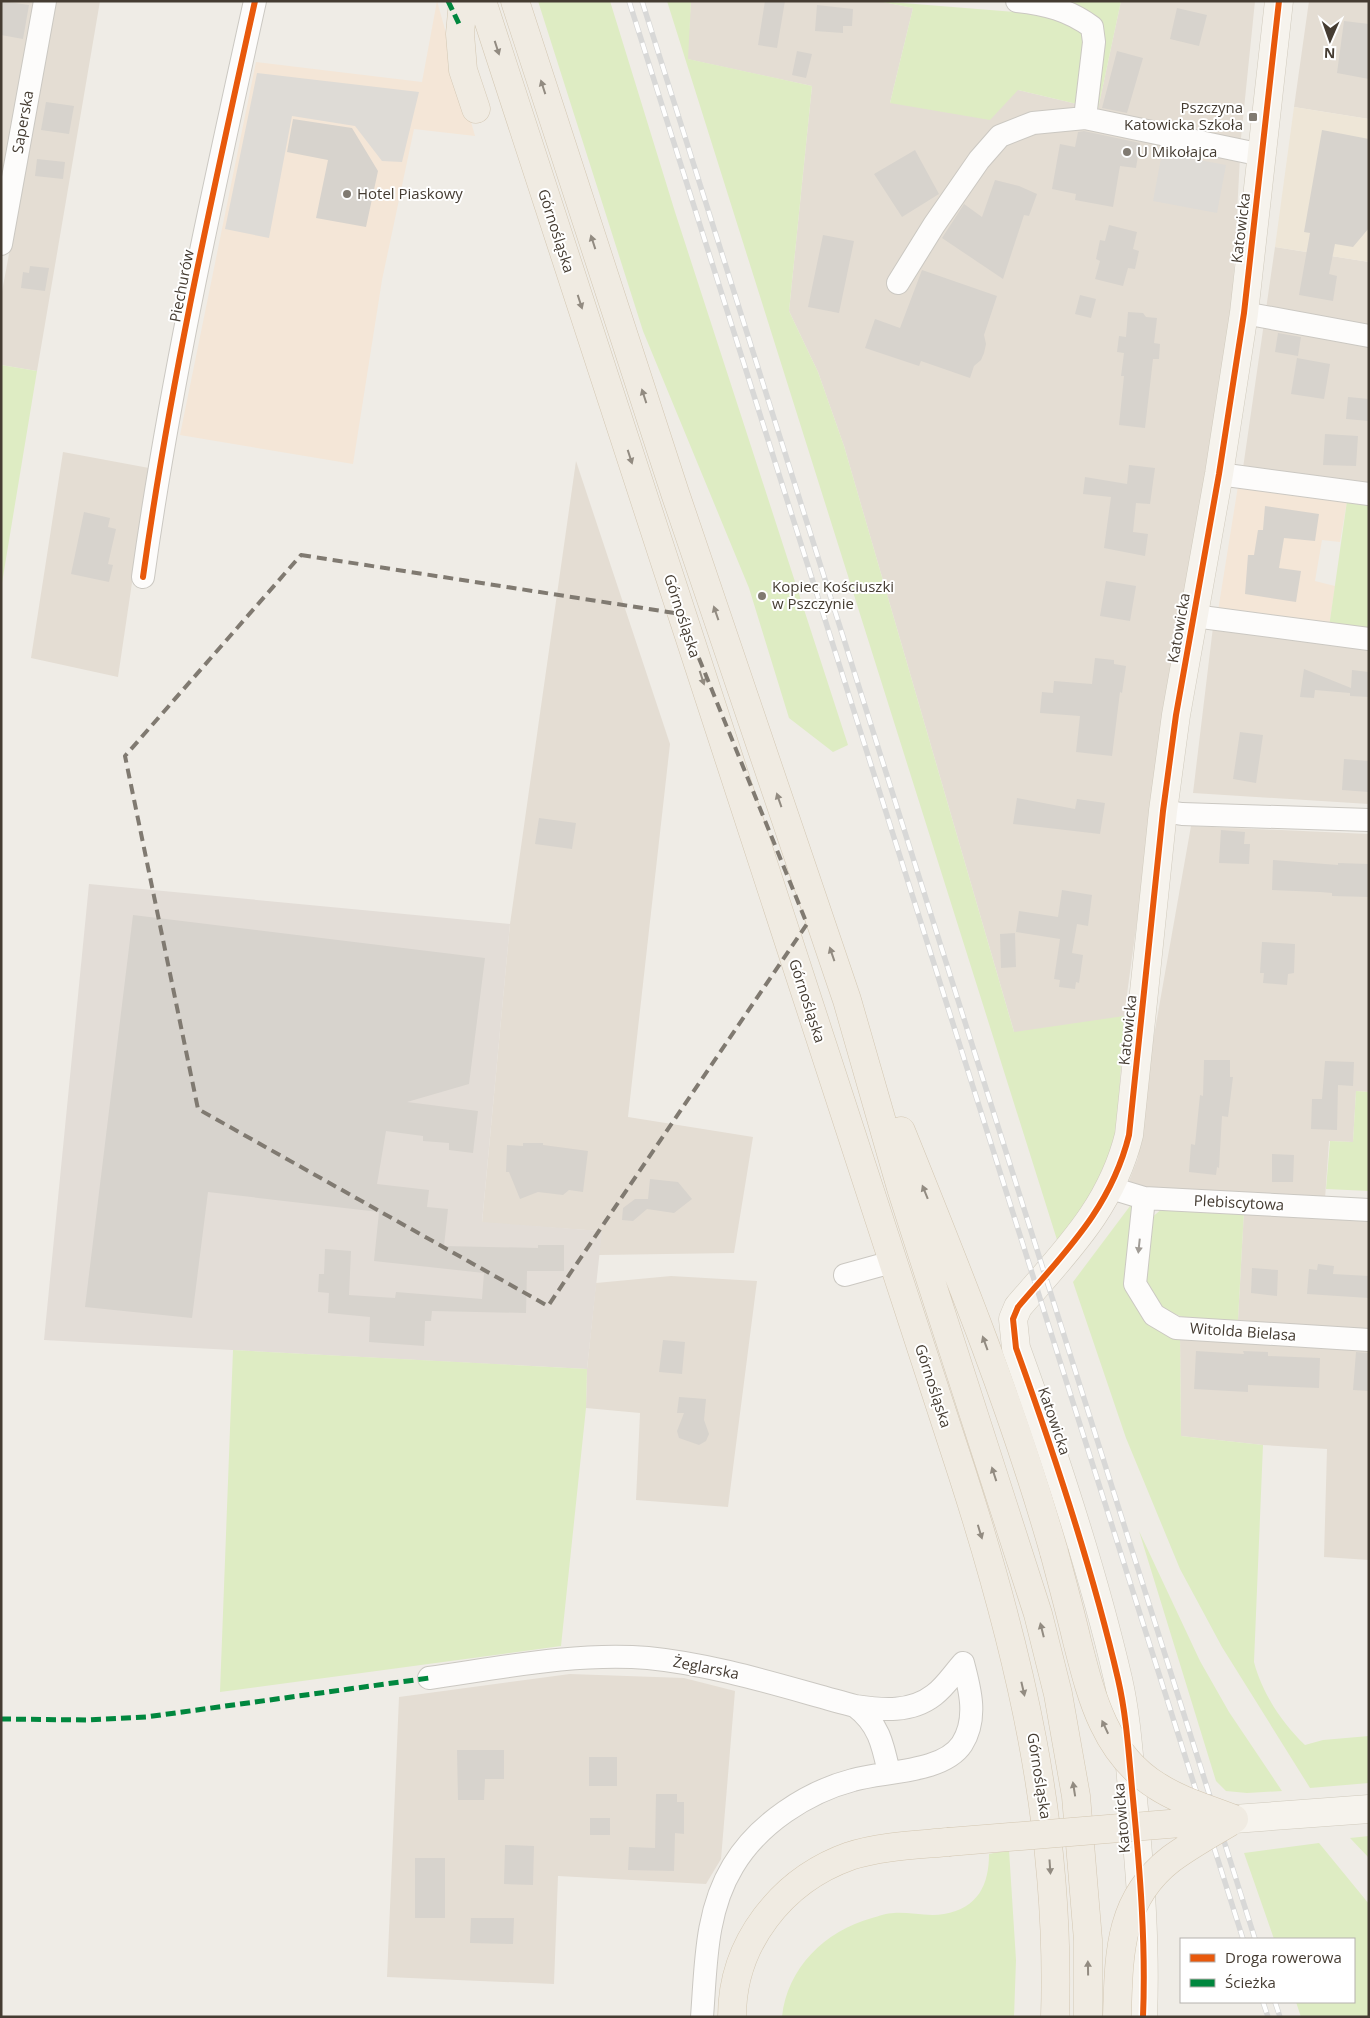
<svg xmlns="http://www.w3.org/2000/svg" width="1370" height="2018" viewBox="0 0 1370 2018" font-family="'Open Sans',sans-serif">
<rect width="100%" height="100%" fill="#efece6"/>
<!-- residential -->
<path fill="#e4ddd3" d="M1,1H36L1,199Z
M56,1H100L37,371L1,365V297Z
M691,1H878L913,8L890,103L1018,90L1098,109L1121,1H1255L1241,138L1231,327L1156,782L1124,1016L1115,1158L1073,1235L844,446L818,372L789,311L812,86L687,59Z
M1309,1H1369V119L1294,107Z
M1275,247L1369,262V484L1243,468Z
M63,452L149,468L118,677L31,658Z
M576,461L670,744L628,1117L753,1137L734,1253L599,1255L601,1231L482,1223L510,924Z
M1213,627L1369,645V804L1193,793Z
M1191,826L1369,834V1092L1356,1091L1353,1142L1329,1141L1325,1199L1127,1186L1138,1158L1153,1041Z
M1244,1210L1369,1217V1331L1238,1320Z
M671,1276L757,1281L728,1507L636,1500L640,1413L586,1408L587,1369L596,1283Z
M1180,1335L1369,1347V1560L1324,1557L1327,1449L1263,1445L1181,1436Z
M570,1674L684,1678L735,1691L721,1859L706,1884L558,1876L554,1984L387,1977L399,1697Z"/>
<!-- commercial -->
<path fill="#f4e6d7" d="M437,1L475,136L414,129L382,280L353,464L180,435L256,62L422,82Z
M1238,486L1347,501L1340,542L1322,540L1315,581L1335,586L1329,627L1218,611Z"/>
<!-- industrial -->
<path fill="#e3ddd7" d="M89,884L510,924L482,1222L602,1231L587,1369L44,1340Z"/>
<!-- education -->
<path fill="#eee6d7" d="M1294,107L1369,119V262L1275,247Z"/>
<!-- green -->
<path fill="#deecc3" d="M538,1H610L675,212L848,745L833,752L789,718L749,588L643,331Z
M667,1H691L688,59L812,86L789,311L818,372L844,446L1014,1032L1124,1016L1115,1158L1100,1198L1058,1243Z
M878,1L1015,12L1076,4L1060,1H1121L1098,109L1018,90L990,120L890,103L913,8Z
M1,365L37,371L1,589Z
M1347,501L1369,503V631L1329,627Z
M1356,1091L1369,1092V1191L1326,1189L1330,1141L1353,1142Z
M1130,1206H1138L1130,1288L1180,1335L1181,1436L1263,1445L1254,1662C1262,1693 1282,1723 1305,1745L1323,1740L1369,1736V1783L1310,1788L1222,1647L1180,1569L1126,1438L1073,1282Z
M1164,1207L1244,1210L1238,1320C1193,1321 1168,1323 1141,1283L1149,1220Z
M233,1350L587,1369L586,1408L561,1646L220,1692Z
M1139,1531L1200,1661L1229,1712L1282,1791L1247,1793L1226,1791L1216,1781Z
M1369,1836V1858L1350,1838Z
M1319,1843L1369,1904V2017H1301L1296,2002H1354V1939H1274L1244,1853Z
M1009,1850L1016,1960L1014,2017H782C787,1968 825,1931 872,1918C879,1916 887,1913 894,1913C910,1912 928,1917 944,1914C978,1908 989,1885 989,1854Z"/>
<!-- parking -->
<path fill="#dedbd6" d="M257,73L419,92L402,162L382,161L355,126L292,116L269,238L225,229Z
M1162,153L1226,165L1217,213L1153,201Z"/>
<!-- building -->
<path fill="#d7d3cd" d="M1,1L29,5L23,39L1,35Z
M765,1H785L777,48L758,45Z
M817,5L853,9L852,26H843V33L815,31Z
M1177,8L1207,15L1199,46L1170,39Z
M1344,21L1369,24V79L1337,73Z
M797,51L812,54L806,78L792,75Z
M1117,51L1143,58L1127,113L1102,108Z
M46,102L74,106L69,134L41,130Z
M293,119L352,128L378,171L366,227L316,218L328,160L287,152Z
M1322,130L1369,139V228L1353,247L1335,244L1329,274L1337,276L1333,301L1299,295L1310,233L1304,232Z
M1084,131L1140,143L1136,168L1120,166L1113,207L1075,200L1076,194L1052,189L1060,144L1075,147L1078,132Z
M915,150L939,194L902,217L874,174Z
M37,159L65,162L63,179L35,176Z
M995,180L1019,186L1037,194L1029,216L1024,215L1003,279L942,238L964,204L982,217Z
M1109,225L1137,232L1133,249L1139,251L1135,269L1128,268L1123,286L1095,279L1100,261L1096,259L1100,240L1105,241Z
M823,235L854,241L839,313L808,307Z
M30,266L49,268L45,291L21,288L23,272L29,273Z
M922,270L997,296L984,335L986,344L984,353L981,360L974,366L970,378L921,361L919,366L865,348L875,319L900,328Z
M1080,295L1096,299L1091,318L1075,314Z
M1128,312L1143,313L1146,317L1157,318L1154,343L1160,344L1159,359H1153L1145,428L1119,425L1124,376H1121L1124,353L1117,352L1119,336L1126,337Z
M1278,333L1301,337L1298,356L1275,352Z
M1297,358L1330,364L1324,399L1291,394Z
M1348,397L1369,399V421L1346,419Z
M1325,434L1358,436L1356,466L1323,465Z
M1129,465L1155,468L1150,504L1136,503L1133,532L1148,534L1145,556L1104,548L1111,497L1083,494L1085,477L1127,484Z
M1265,506L1319,514L1315,541L1284,538L1279,568L1301,571L1296,602L1245,594L1248,555H1254L1258,530H1263Z
M84,512L110,518L108,527L116,529L108,564L113,565L109,582L71,574Z
M1106,581L1136,586L1130,621L1100,616Z
M1095,658L1114,660V664L1126,666L1122,693L1120,692L1112,756L1076,752L1080,716L1040,713L1042,692L1053,693L1054,681L1092,684Z
M1304,669L1351,688L1352,670L1369,672V697L1350,696V693L1315,690L1314,698L1300,697Z
M1240,732L1263,735L1256,783L1233,779Z
M1344,759L1369,761V792L1342,790Z
M1017,798L1075,809L1077,799L1105,803L1100,834L1013,824Z
M539,818L576,823L572,849L535,844Z
M1221,830L1245,832L1244,844H1250L1249,864L1219,863Z
M1273,860L1338,865V863L1369,864V897L1332,896V893L1320,892L1272,890Z
M1062,890L1092,895L1088,926L1077,924L1072,953L1083,955L1079,983L1076,982L1075,989L1059,987L1060,980L1054,979L1060,939L1016,932L1019,911L1058,917Z
M133,915L485,958L469,1084L407,1102L478,1111L473,1153L449,1150V1143L423,1141V1136L386,1131L377,1184L429,1190L427,1207L448,1209L444,1246L538,1248V1245H564V1271H527L526,1313L432,1311L431,1321H425L424,1346L369,1342L370,1317L328,1313L329,1293L318,1292L319,1274H324L325,1249L351,1251L349,1295L395,1298L396,1292L482,1299L484,1273L374,1261L379,1212L208,1192L192,1318L85,1307Z
M1015,933L1016,967L1001,968L1000,934Z
M1262,942L1295,944L1294,973L1288,974L1287,985L1263,983L1264,973H1260Z
M1204,1060H1230V1077H1233L1228,1117L1222,1116L1219,1168L1217,1167L1216,1175L1189,1172L1191,1144L1195,1145L1200,1095L1203,1096Z
M1325,1061L1354,1062L1353,1086L1338,1085L1337,1130L1311,1129L1312,1099H1322Z
M523,1143H543V1145L588,1151L583,1192L569,1190L563,1195L538,1192L520,1199L509,1172H506L507,1145L523,1146Z
M1272,1154L1294,1155L1293,1182H1272Z
M650,1179L678,1182L692,1199L674,1213L647,1209L633,1221L622,1220L623,1208L635,1199H648Z
M1318,1264L1334,1266L1333,1274L1369,1276V1298L1307,1294L1309,1269L1317,1270Z
M1252,1268L1278,1270L1277,1296L1251,1293Z
M663,1340L685,1342L682,1374L659,1372Z
M1196,1351L1244,1354L1243,1351L1268,1352V1356L1320,1358L1319,1388L1248,1385V1392L1194,1389Z
M1356,1352L1369,1353V1391L1353,1390Z
M679,1397L706,1399L704,1420L709,1434L706,1441L699,1445L679,1438L677,1431L684,1413H677Z
M457,1750H504V1779H485L484,1800H458Z
M589,1757H617V1786H589Z
M656,1794H677V1802H684V1834L675,1833L674,1871L628,1870L629,1847L655,1848Z
M590,1818H610V1835H590Z
M505,1845L534,1846L533,1885L504,1884Z
M415,1858H445V1918H415Z
M471,1918H514L513,1944L470,1943Z"/>
<g fill="none" stroke-linecap="round" stroke-linejoin="round">
<!-- street casing -->
<g stroke="#cbc8c2" stroke-width="24">
<path id="street" d="M1017,1C1046,4 1069,10 1092,27L1094,42L1085,118
M1,244L45,1
M898,283L934,225L979,160L1000,136L1033,123L1085,118L1262,155
M1244,313L1369,336
M1219,474L1369,494
M143,577C170,383 213,192 255,1
M1194,616L1369,639
M1163,811L1182,814L1369,820
M1111,1188L1144,1198L1369,1210
M1144,1198L1135,1284L1154,1315L1176,1328L1369,1340
M845,1275L892,1262
M429,1678C500,1668 576,1652 648,1658C719,1665 787,1688 855,1706C882,1710 911,1713 934,1695C945,1687 954,1673 963,1663
M855,1706C879,1724 883,1745 889,1773
M702,2017C706,1966 705,1912 733,1866C758,1824 807,1792 853,1780C884,1771 943,1773 962,1744C978,1719 970,1689 963,1663"/>
</g>
<!-- secondary casing -->
<g stroke="#d0cabd" stroke-width="29">
<path id="secondary" d="M1234,1819L1369,1809
M1143,2017C1146,1944 1140,1871 1133,1799C1129,1759 1127,1718 1118,1679C1092,1567 1055,1456 1016,1348L1013,1319L1018,1307C1065,1252 1111,1208 1129,1135L1163,811L1176,715L1219,474L1244,313L1279,1"/>
</g>
<!-- primary casing -->
<g stroke="#d3c7b2" stroke-width="29">
<path id="primary" d="M463,1L460,34L463,70L476,109
M482,1L962,1473C1020,1653 1061,1826 1055,2017
M515,1L675,493L847,1000L901,1188L1038,1614L1058,1694L1076,1796L1088,1940V2017
M901,1131C957,1270 1013,1408 1054,1552
M732,2017C732,1943 782,1880 850,1856C881,1846 916,1845 948,1842"/>
</g>
<!-- street -->
<use href="#street" stroke="#fdfcfb" stroke-width="22"/>
<!-- secondary -->
<use href="#secondary" stroke="#f6f3ed" stroke-width="28"/>
<!-- primary -->
<use href="#primary" stroke="#f0ebe2" stroke-width="28"/>
<!-- rail casing -->
<g stroke="#d8d8d7" stroke-width="5.5">
<path id="rail" d="M629,1L1243,1939
M642,1L1255,1939
M1263,2002L1268,2017
M1275,2002L1280,2017"/>
</g>
<!-- rail -->
<use href="#rail" stroke="#fff" stroke-width="4" stroke-dasharray="11" stroke-linecap="butt"/>
<!-- primary-bridge casing -->
<g stroke="#d3c7b2" stroke-width="29" stroke-linecap="butt">
<path id="primary-bridge" d="M1054,1552C1062,1582 1070,1611 1077,1641C1091,1696 1105,1754 1157,1786C1180,1801 1209,1809 1234,1819
M948,1842L1230,1819
M1117,2017C1119,1955 1118,1900 1171,1859C1190,1845 1210,1834 1230,1822"/>
</g>
<!-- primary-bridge -->
<use href="#primary-bridge" stroke="#f0ebe2" stroke-width="28"/>
<!-- quiet -->
<path stroke="#00873e" stroke-width="5" stroke-dasharray="10 5" stroke-linecap="butt" d="M448,1L461,28
M1,1719L87,1720L146,1717L429,1678"/>
<!-- cycleway casing -->
<g stroke="#fff" stroke-width="9">
<path id="cycleway" d="M143,577C170,383 213,192 255,1
M1143,2017C1146,1944 1140,1871 1133,1799C1129,1759 1127,1718 1118,1679C1092,1567 1055,1456 1016,1348L1013,1319L1018,1307C1065,1252 1111,1208 1129,1135L1163,811L1176,715L1219,474L1244,313L1279,1"/>
</g>
<!-- cycleway -->
<use href="#cycleway" stroke="#e8590c" stroke-width="6"/>
</g>
<!-- one-way arrows -->
<defs><path id="oneway-solid" d="M-6-.8H1V-3.2L6.5 0L1 3.2V.8H-6Z" transform="scale(1.25)"/></defs>
<g fill="#928b81">
<use href="#oneway-solid" transform="translate(497 48) rotate(72)"/>
<use href="#oneway-solid" transform="translate(543 87) rotate(-108)"/>
<use href="#oneway-solid" transform="translate(593 242) rotate(-108)"/>
<use href="#oneway-solid" transform="translate(580 302) rotate(72)"/>
<use href="#oneway-solid" transform="translate(644 396) rotate(-108)"/>
<use href="#oneway-solid" transform="translate(630 457) rotate(72)"/>
<use href="#oneway-solid" transform="translate(716 613) rotate(-109)"/>
<use href="#oneway-solid" transform="translate(702 678) rotate(72)"/>
<use href="#oneway-solid" transform="translate(779 800) rotate(-109)"/>
<use href="#oneway-solid" transform="translate(832 954) rotate(-109)"/>
<use href="#oneway-solid" transform="translate(925 1192) rotate(-112)"/>
<use href="#oneway-solid" transform="translate(985 1343) rotate(-110)"/>
<use href="#oneway-solid" transform="translate(994 1474) rotate(-108)"/>
<use href="#oneway-solid" transform="translate(980 1532) rotate(73)"/>
<use href="#oneway-solid" transform="translate(1042 1630) rotate(-104)"/>
<use href="#oneway-solid" transform="translate(1023 1689) rotate(77)"/>
<use href="#oneway-solid" transform="translate(1105 1727) rotate(-115)"/>
<use href="#oneway-solid" transform="translate(1074 1789) rotate(-99)"/>
<use href="#oneway-solid" transform="translate(1050 1867) rotate(86)"/>
<use href="#oneway-solid" transform="translate(1088 1968) rotate(-91)"/>
</g>
<use fill="#a19c96" href="#oneway-solid" transform="translate(1139 1246) rotate(96)"/>
<!-- marked area -->
<path fill="none" stroke="#807a71" stroke-width="4" stroke-dasharray="10 6" stroke-linejoin="round" d="M301,555L681,614L807,924L548,1306L198,1109L125,756Z"/>
<!-- markers -->
<g fill="#807a71" stroke="#fff" stroke-width="2">
<rect x="1248" y="112" width="10" height="10" rx="2.5"/>
<circle cx="1127" cy="152" r="5"/>
<circle cx="347" cy="194" r="5"/>
<circle cx="762" cy="596" r="5"/>
</g>
<g text-anchor="middle" stroke-width="4" stroke-linejoin="round" paint-order="stroke">
<!-- poi labels -->
<g font-size="15" fill="#453c32" stroke="#fff" text-anchor="start">
<text x="1243" y="113" text-anchor="end">Pszczyna<tspan x="1243" dy="17">Katowicka Szkoła</tspan></text>
<text x="1137" y="157">U Mikołajca</text>
<text x="357" y="199">Hotel Piaskowy</text>
<text x="772" y="592">Kopiec Kościuszki<tspan x="772" dy="17">w Pszczynie</tspan></text>
</g>
<!-- street labels -->
<g font-size="15" fill="#453c32" stroke="#fff">
<text transform="translate(23 122) rotate(-80)" y="5">Saperska</text>
<text transform="translate(1241 228) rotate(-83)" y="5">Katowicka</text>
<text transform="translate(556 231) rotate(72)" y="5">Górnośląska</text>
<text transform="translate(182 286) rotate(-79)" y="5">Piechurów</text>
<text transform="translate(682 616) rotate(72)" y="5">Górnośląska</text>
<text transform="translate(1179 628) rotate(-80)" y="5">Katowicka</text>
<text transform="translate(807 1001) rotate(72)" y="5">Górnośląska</text>
<text transform="translate(1128 1030) rotate(-84)" y="5">Katowicka</text>
<text transform="translate(1239 1203) rotate(3)" y="5">Plebiscytowa</text>
<text transform="translate(1243 1332) rotate(4)" y="5">Witolda Bielasa</text>
<text transform="translate(933 1386) rotate(72)" y="5">Górnośląska</text>
<text transform="translate(1054 1421) rotate(71)" y="5">Katowicka</text>
<text transform="translate(706 1668) rotate(11)" y="5">Żeglarska</text>
<text transform="translate(1039 1776) rotate(81)" y="5">Górnośląska</text>
<text transform="translate(1122 1818) rotate(-95)" y="5">Katowicka</text>
</g>
</g>
<!-- border -->
<rect width="1370" height="2018" fill="none" stroke="#453c32" stroke-width="5"/>
<!-- legend -->
<rect x="1180" y="1938" width="175" height="65" fill="#ffffff" stroke="#b5b1ad"/>
<rect x="1190" y="1954" width="25" height="8" fill="#e8590c" stroke="#b5b1ad"/>
<text x="1225" y="1963" font-size="15" fill="#453c32">Droga rowerowa</text>
<rect x="1190" y="1979" width="25" height="8" fill="#00873e" stroke="#b5b1ad"/>
<text x="1225" y="1988" font-size="15" fill="#453c32">Ścieżka</text>
<!-- north arrow -->
<g transform="translate(1330 40) rotate(182)" stroke="#ffffff" stroke-width="4" paint-order="stroke">
<path d="M0-4L9 19L0 12L-9 19Z" fill="#453c32"/>
<text y="-8" font-size="14" font-weight="bold" text-anchor="middle" fill="#453c32">N</text>
</g>
</svg>
